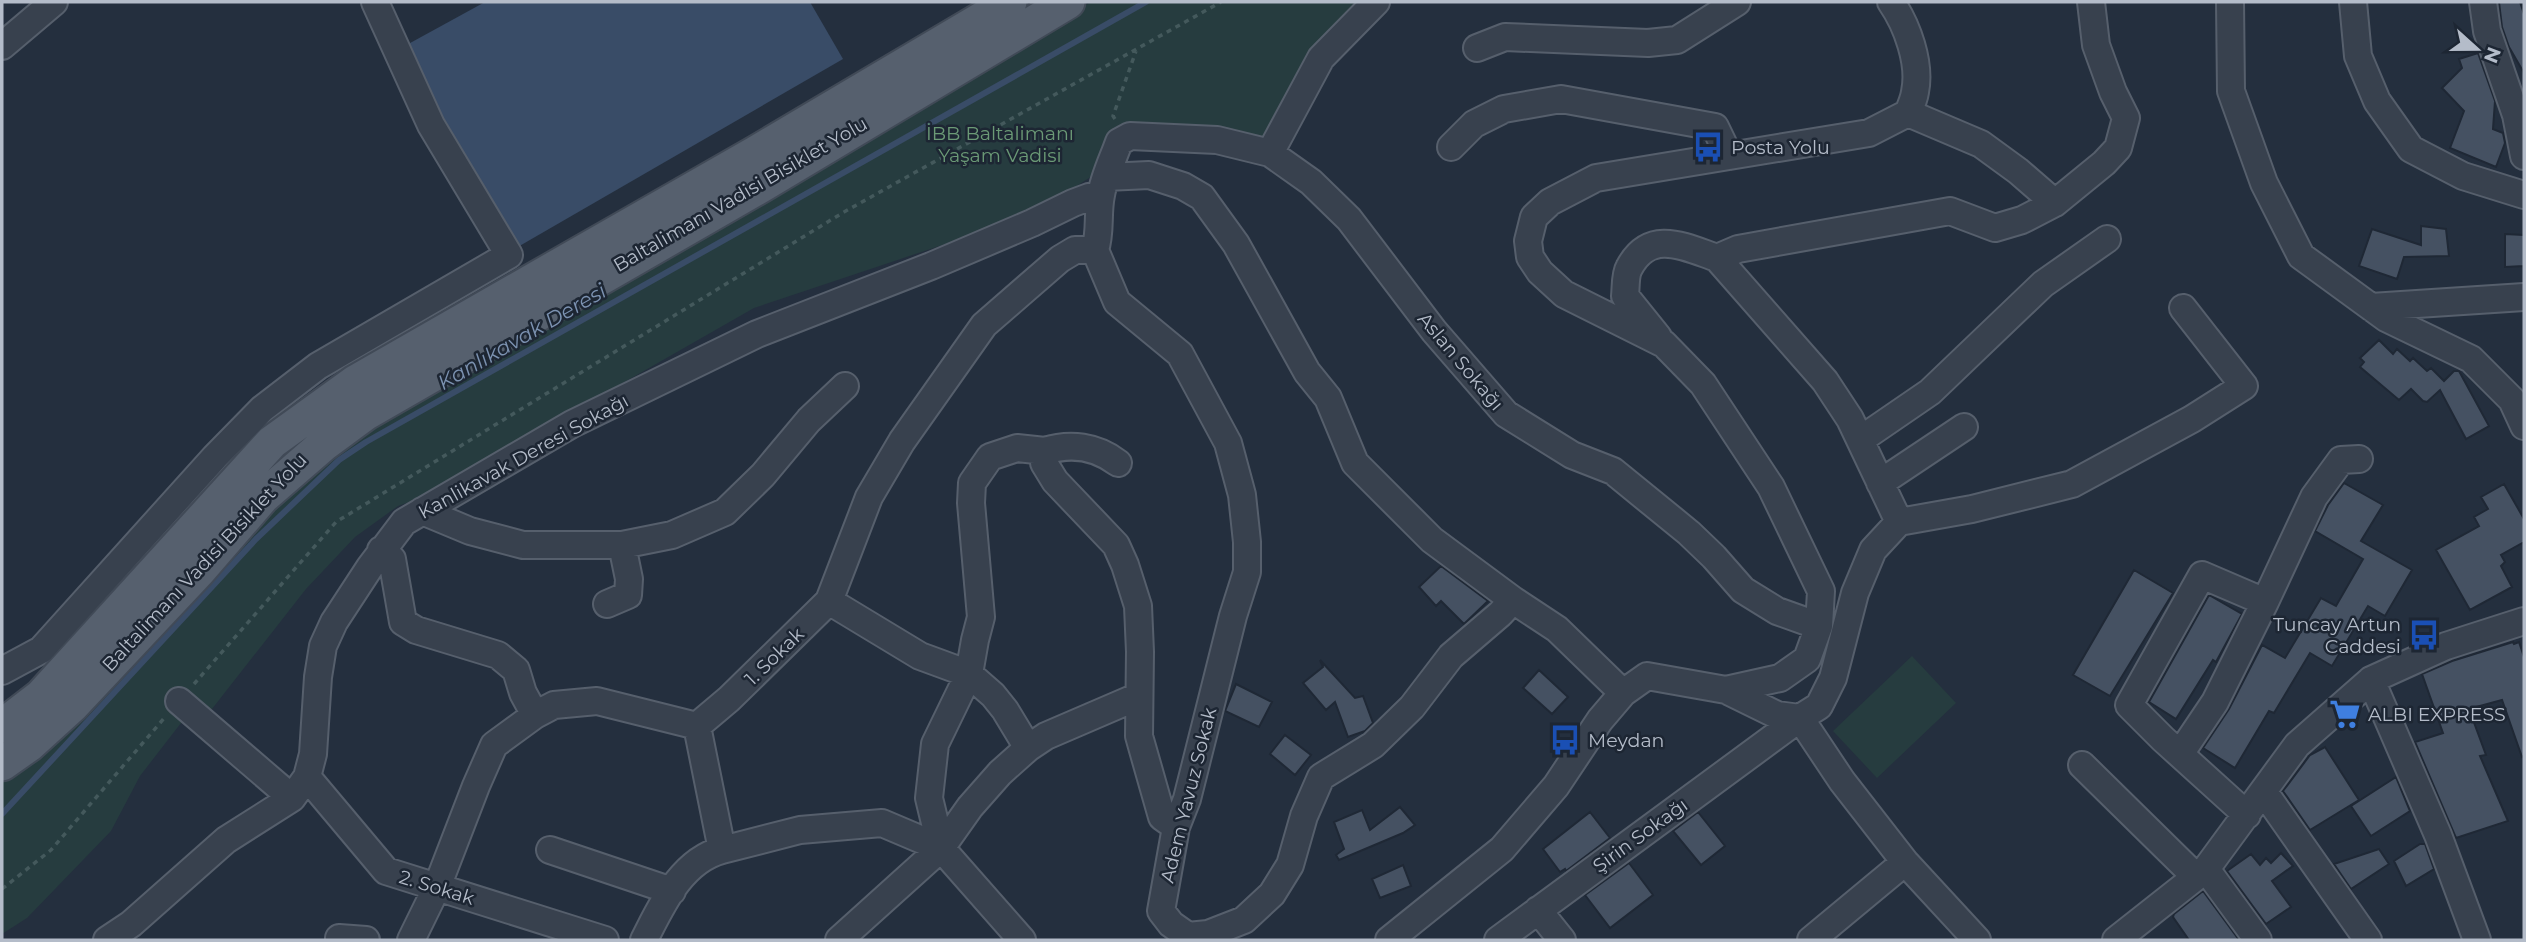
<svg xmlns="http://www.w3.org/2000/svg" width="2526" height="942" viewBox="0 0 2526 942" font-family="Montserrat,sans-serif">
<rect width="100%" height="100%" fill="#242f3e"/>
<!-- green -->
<path fill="#263c3f" d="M1091,2H1366L1266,145L1114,131L1092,176L1032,215L754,308L572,412L426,503L412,501L398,506L355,537L306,589L212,709L199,708L188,714L140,776L111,831L27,918L2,934V779L288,486L353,431Z
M1912,656L1956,703L1877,778L1833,731Z"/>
<!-- water -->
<path fill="#394c67" d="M485,2H810L843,59L516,248L401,48Z"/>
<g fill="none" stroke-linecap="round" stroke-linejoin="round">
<!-- stream -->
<path stroke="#394c67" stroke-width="6" d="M2,814L256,539L339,460L366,442L1146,2"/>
</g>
<!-- building -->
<path fill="#455162" stroke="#1f2835" stroke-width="2" d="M2499,2H2520L2524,14V73L2509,47L2502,27Z
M2478,53L2495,101L2493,129L2503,133L2505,143L2496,167L2450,148L2464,111L2442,88L2462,68L2459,59Z
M2421,226L2446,229L2449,256L2404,257L2397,279L2359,266L2372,229L2421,245Z
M2505,234L2524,235V266L2505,267Z
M2379,340L2393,354L2397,349L2410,361L2413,358L2427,371L2431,368L2444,381L2454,371H2459L2489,426L2466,439L2440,390L2427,402L2423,401L2411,389L2399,400L2360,367L2364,362L2360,358Z
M2344,483L2383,505L2361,541L2412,570L2385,616L2368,606L2332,666L2310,653L2274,713L2269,711L2235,768L2203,748L2229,709L2262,645L2285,658L2321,598L2336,606L2363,559L2315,531L2328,505Z
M2504,484L2524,519V542L2501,555L2505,562L2501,566L2512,587L2470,610L2436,550L2479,526L2474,517L2488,509L2481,497Z
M1441,566L1488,601L1464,624L1441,601L1436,606L1419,587Z
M2134,570L2173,593L2110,696L2073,675Z
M2209,595L2242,614L2216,662L2213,660L2176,719L2149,702Z
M2513,642L2514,644L2519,642L2524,657V756L2522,757L2502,700L2469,709L2486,755L2480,756L2508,821L2456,838L2415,742L2443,733L2422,674L2452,661Z
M1320,660L1355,698L1363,696L1373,723L1365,731L1348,737L1335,702L1326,710L1303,683L1323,667Z
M1539,670L1568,697L1552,714L1523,688Z
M1236,684L1272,702L1259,727L1225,711Z
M1285,735L1311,755L1295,775L1270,754Z
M2325,747L2359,800L2310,830L2283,791L2310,755Z
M2396,777L2410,811L2371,836L2351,806Z
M1400,807L1415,825L1403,833L1339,860L1336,855L1344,849L1334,822L1362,810L1370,830Z
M1590,812L1610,838L1566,871L1565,869L1560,872L1543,849Z
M1698,812L1725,846L1701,865L1673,831Z
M2420,844H2425L2434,869L2406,886L2394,861Z
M2379,849L2389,864L2351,889L2334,864Z
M2281,853L2293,866L2272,881L2291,907L2266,924L2227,871L2251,854L2260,865L2266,858L2271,863Z
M1629,863L1653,895L1610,928L1585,895Z
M1403,865L1411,886L1380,898L1372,879Z
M2203,891L2239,940H2189L2173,917L2174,914Z"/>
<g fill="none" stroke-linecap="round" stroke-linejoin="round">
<!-- minor casing -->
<g stroke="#565f6c" stroke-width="30">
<path id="minor" d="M2230,2L2231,91L2264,183L2301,256L2386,318L2471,359L2512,400L2524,426
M2353,2L2358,56L2377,101L2411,149L2463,176L2524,195
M2483,2L2487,31L2516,115L2524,156
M2,46L54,2
M1477,48L1505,37L1648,43L1677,40L1737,2
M1908,113L1981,144L2018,171L2055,203
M1451,147L1474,124L1504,109L1561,99L1715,127L1729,156
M1270,153L1321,58L1376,2
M1106,177L1149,175L1183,186L1202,197L1236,244L1307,372L1328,398L1355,463L1432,540L1513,600L1500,614L1451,656L1412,707L1373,745L1321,777L1304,816L1290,865L1272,894L1244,920L1208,934L1188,936L1171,924L1161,911L1176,827L1187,799L1233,616L1247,572V542L1242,495L1228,443L1180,354L1117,302L1095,250C1101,232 1097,214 1101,195C1104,177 1113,159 1119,142L1130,136L1217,140L1270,153L1311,182L1349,219L1434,331L1506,414L1572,455L1613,471L1689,533L1714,557L1743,590L1777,611L1819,626
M2371,307L2524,297
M1658,337L1625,296C1626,288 1625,275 1629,268C1650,228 1685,247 1717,258
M1860,440L1930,392L2043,284L2107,239
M1045,451C1070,443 1096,446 1118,463
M1880,483L1964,427
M422,511L470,531L523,545H622L672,535L725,512L763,475L809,420L845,386
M1899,522L1850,419L1825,381L1717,258L1738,249L1950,211L1995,228L2022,220L2055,203L2104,163L2118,148L2126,118L2113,92L2096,45L2091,2
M381,550L392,559L403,622L416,630L498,655L516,670L523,693L535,715
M1513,600L1557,629L1623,693
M829,601L920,656L969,674L993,695L1005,710L1028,748
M607,604L628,595L629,579L622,545
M2,671L41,650L215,457L262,409L318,366L509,255L431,125L375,2
M2371,680L2438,835L2477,940
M1726,690L1777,715L1800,718L1819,706L1833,678L1855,593L1873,550L1899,522L1972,509L2072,484L2192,419L2244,386L2183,308
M179,701L292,798
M697,726L729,699L829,601L869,497L902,441L984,325L1060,259L1075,250H1095
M697,726L722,850L800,830L882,823L941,848
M2180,754L2215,702L2265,602
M2082,765L2196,877
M307,777L386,871L605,940
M2264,792L2368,940
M2247,815L2163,739L2129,705L2202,575L2265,602L2314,497L2341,460L2359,459
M550,850L672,891
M2206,869L2258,940
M1538,910L1562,940
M339,938L366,940
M107,940L131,924L226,840L292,798L307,777L313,754L318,677L323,646L334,622L370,567L404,522L572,424L757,334L931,266L1032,223L1073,203L1089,197L1100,196
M411,940L437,887L476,786L494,745L535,715L554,705L597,701L697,726
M644,940C662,905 681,861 722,850
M839,940L941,848L970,807L1000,773L1028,748L1046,736L1139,696
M1022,940L941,848L929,798L935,744L969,674L975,640L981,617L971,503L972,483L990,457L1017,448L1045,451L1044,463L1055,481L1116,545L1125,565L1138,606L1140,652L1139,736L1162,817L1176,827
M1389,940L1502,849L1556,786L1600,720L1623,693L1647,676L1726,690L1780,678L1807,659L1819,626L1821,591L1771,487L1703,384L1664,344L1564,294L1540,272L1530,257L1528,241L1534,217L1550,202L1596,178L1869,133L1908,113C1911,106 1914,99 1915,92C1921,63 1907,25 1891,2
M1498,940L1800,718L1842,781L1905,862L1977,940
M1811,940L1905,862
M2116,940L2206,869L2297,745L2371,680L2446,646L2524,621"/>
</g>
<!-- major casing -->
<g stroke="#414a57" stroke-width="37">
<path id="major" d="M2,726L41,696L272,442L355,382L755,153L1010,2
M2,764L29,745L73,705L199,571L263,497L323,445L365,414L761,186L1068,2"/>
</g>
<!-- path -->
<path stroke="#44595c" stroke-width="3.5" stroke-dasharray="5 5" stroke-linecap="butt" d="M1115,119L1113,116L1136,51
M194,684L336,522L844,212L1221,2
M2,889L51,850L166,716"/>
<!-- minor -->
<use href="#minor" stroke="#38414e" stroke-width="26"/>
<!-- major -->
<use href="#major" stroke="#56606e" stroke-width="33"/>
</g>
<!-- icons -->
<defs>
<g id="bus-bare" transform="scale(2.415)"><path d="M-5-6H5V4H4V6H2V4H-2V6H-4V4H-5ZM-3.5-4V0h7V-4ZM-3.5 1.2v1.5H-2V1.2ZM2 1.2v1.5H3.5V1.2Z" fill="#1a4fb4" stroke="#1d2633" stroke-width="2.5" paint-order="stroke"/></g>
<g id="supermarket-bare" transform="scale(2.415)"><path d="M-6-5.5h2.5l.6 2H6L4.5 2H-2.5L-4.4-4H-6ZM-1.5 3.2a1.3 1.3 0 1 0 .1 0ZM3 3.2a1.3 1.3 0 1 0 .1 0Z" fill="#3f7fe0" stroke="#1d2633" stroke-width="2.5" paint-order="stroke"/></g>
</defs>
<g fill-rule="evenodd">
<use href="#bus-bare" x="1708" y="147"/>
<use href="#bus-bare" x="2424" y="635"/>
<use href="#supermarket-bare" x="2345" y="714"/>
<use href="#bus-bare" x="1565" y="740"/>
</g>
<g text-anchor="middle" stroke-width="5" stroke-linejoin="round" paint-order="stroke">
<!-- park labels -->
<g font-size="19" fill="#6b9a76" stroke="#1d2633">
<text x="1000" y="140">İBB Baltalimanı<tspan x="1000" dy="22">Yaşam Vadisi</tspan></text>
</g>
<!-- poi labels -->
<g font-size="19" fill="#b4bcc9" stroke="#1d2633" text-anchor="start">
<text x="1731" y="154">Posta Yolu</text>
<text x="2401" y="631" text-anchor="end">Tuncay Artun<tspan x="2401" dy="22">Caddesi</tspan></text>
<text x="2368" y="721">ALBI EXPRESS</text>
<text x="1588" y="747">Meydan</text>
</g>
<!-- street labels -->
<g font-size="19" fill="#b4bcc9" stroke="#1d2633">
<text transform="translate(740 194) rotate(-30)" y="7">Baltalimanı Vadisi Bisiklet Yolu</text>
<text transform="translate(1461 361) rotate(50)" y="7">Aslan Sokağı</text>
<text transform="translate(523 456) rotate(-29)" y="7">Kanlikavak Deresi Sokağı</text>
<text transform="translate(204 562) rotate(-47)" y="7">Baltalimanı Vadisi Bisiklet Yolu</text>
<text transform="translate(774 656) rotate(-44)" y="7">1. Sokak</text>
<text transform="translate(1188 795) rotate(-76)" y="7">Adem Yavuz Sokak</text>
<text transform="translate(1640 835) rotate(-36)" y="7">Şirin Sokağı</text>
<text transform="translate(437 887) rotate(17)" y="7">2. Sokak</text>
</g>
<!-- water labels -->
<g font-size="21" font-style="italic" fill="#7c92b1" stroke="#1d2633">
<text transform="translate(522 337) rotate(-30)" y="7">Kanlıkavak Deresi</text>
</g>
</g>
<!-- border -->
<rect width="2526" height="942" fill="none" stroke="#b4bcc9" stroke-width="7"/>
<!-- north arrow -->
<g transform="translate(2477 49) rotate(111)" stroke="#1d2633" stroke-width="5" paint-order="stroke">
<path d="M0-5L12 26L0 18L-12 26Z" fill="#b4bcc9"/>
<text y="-10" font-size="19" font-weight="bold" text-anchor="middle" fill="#b4bcc9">N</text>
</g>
</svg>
